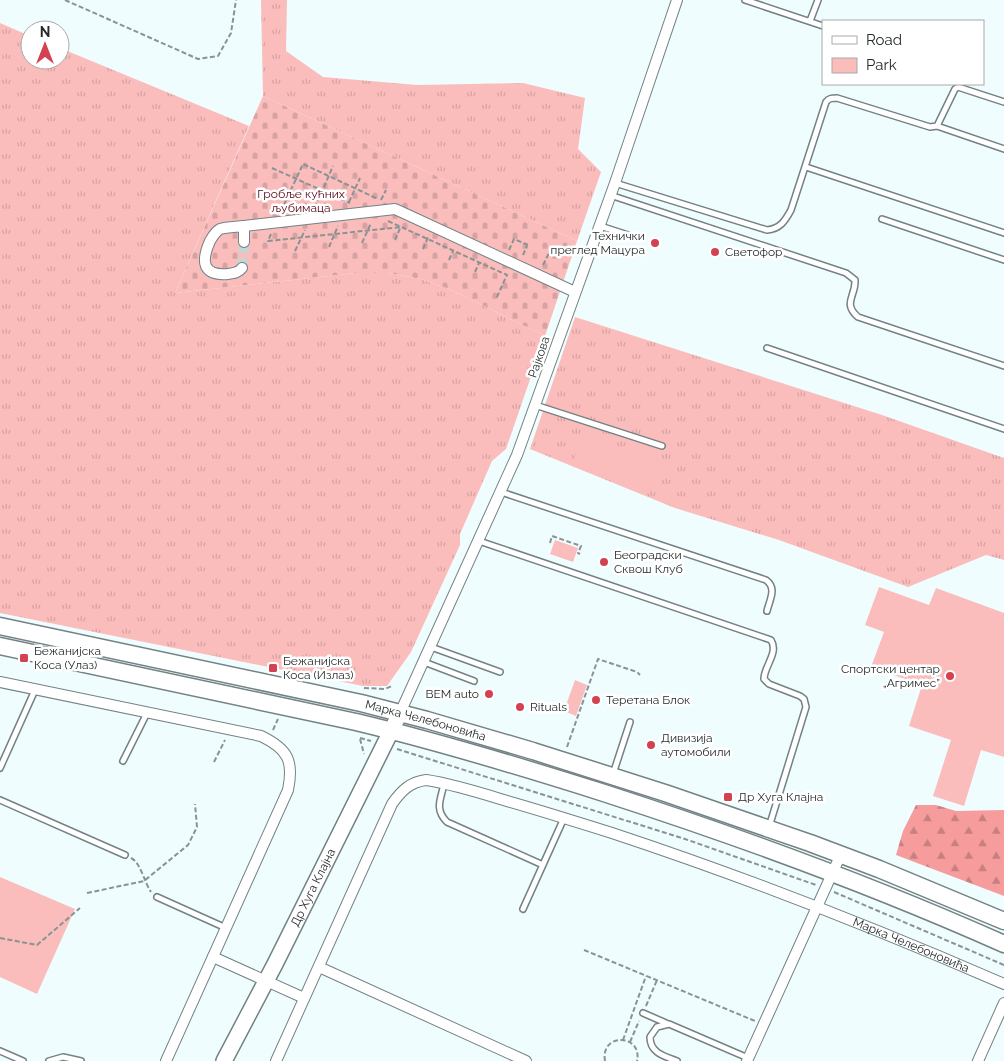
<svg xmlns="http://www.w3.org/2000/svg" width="1004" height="1061" viewBox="0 0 1004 1061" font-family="Raleway,sans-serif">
<defs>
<pattern id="grass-tufts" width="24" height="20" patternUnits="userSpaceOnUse" patternTransform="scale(1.25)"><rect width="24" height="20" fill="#fbbcbc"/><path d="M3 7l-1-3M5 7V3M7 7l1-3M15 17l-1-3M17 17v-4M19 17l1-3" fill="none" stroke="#d7a2a2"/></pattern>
<pattern id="forest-firs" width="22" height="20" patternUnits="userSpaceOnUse" patternTransform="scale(1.25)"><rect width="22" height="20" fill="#f69c9d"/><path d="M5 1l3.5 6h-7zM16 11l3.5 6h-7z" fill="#c77f80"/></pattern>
<pattern id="cemetery-stones" width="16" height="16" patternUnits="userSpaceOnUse" patternTransform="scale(1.25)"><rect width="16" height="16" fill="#fbbcbc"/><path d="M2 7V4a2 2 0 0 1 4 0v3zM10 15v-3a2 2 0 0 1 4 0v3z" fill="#d7a2a2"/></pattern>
</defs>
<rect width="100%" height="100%" fill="#f0fdff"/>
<!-- grass -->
<path fill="url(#grass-tufts)" d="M261,0H287L286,51L323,77L417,85L523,83L585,98L578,149L601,172L577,241L263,96Z
M0,23L30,36V60H60V48L249,126L175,293L356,273H389L421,279L449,289L545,336L506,449L492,461L460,534V545L411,652L387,686H363L0,613Z
M575,317L882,415L1004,458V560L986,555L908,587L779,540L675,508L530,449Z"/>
<!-- forest -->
<path fill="url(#forest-firs)" d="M916,805H936L956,811L1004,810V896L896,855L903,831Z"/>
<!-- cemetery -->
<path fill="url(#cemetery-stones)" d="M263,96L577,241L545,336L449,289L421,279L389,273H356L175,293Z"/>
<!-- green -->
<path fill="#fbbcbc" d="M582,437L658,460L648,494L572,466Z
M555,540L578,548L573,562L550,554Z
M879,587L929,605L936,588L1004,613V757L981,750L964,806L933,796L951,740L909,726L922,685L871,667L884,632L865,625Z
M575,680L587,685L576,716L564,711Z
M0,877L75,909L37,994L0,977Z"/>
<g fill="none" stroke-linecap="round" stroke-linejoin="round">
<!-- minor-tunnel -->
<path stroke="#c7d3d5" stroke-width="10" stroke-dasharray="10 5" stroke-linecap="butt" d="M242,268L244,242"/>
<!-- service casing -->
<g stroke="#738284" stroke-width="8">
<path id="service" d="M745,0L823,26
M810,21L818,0
M937,126L955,89L958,87L1004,102
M806,167L1004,233
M615,183L767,230C780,229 785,221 791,210L826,102C829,98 832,98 837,98L930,127L937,126L1004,149
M610,195L846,273L855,280C856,296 842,303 858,317L1004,366
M882,219L1004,260
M600,226L628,235
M767,348L1004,429
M535,405L662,446
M501,492L766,580C777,588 770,599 767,611
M479,541L771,640C779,653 764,666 764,679L769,684L800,696L804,699L806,707L769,827
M431,647L500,672
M424,662L474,681
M123,761L147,713
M0,768L35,690
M613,774L630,722
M444,784C441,799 434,809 447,822L543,865
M0,800L125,855
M157,897L226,928
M523,909L564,818
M643,1013L666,1023
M0,1051L23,1061
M49,1061L63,1057L81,1061
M677,1061C664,1056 650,1053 650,1037L657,1027L669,1024L748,1058"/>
</g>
<!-- minor casing -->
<g stroke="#738284" stroke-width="12">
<g id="minor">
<path d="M244,226L395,209L575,292"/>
<path d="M242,268C238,273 234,273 228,274C202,276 201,261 210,241C213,236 215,232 220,229C227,227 237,227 244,226V242"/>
<path d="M0,682L261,736C288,749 294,761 288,790L166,1061"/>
<path d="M400,713L517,455L615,183L677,0"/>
<path d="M213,957L304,998"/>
<path d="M319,967L526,1061"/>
<path id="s1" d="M276,1061L392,804C401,791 410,782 426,780C453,784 481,793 507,801C542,811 577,822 612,833C745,877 875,928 1004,984"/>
<path d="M747,1061L841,854"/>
<path d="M978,1061L1004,1003"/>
</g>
</g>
<!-- secondary casing -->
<g stroke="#738284" stroke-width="18">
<g id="secondary">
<path id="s2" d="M224,1061L275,964L400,713"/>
</g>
</g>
<!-- primary casing -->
<g stroke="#738284" stroke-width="19">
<g id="primary">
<path id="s3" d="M0,626L361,703L427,720L533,751L665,793L810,843L879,869L1004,921"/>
<path d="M0,646L356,722C440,742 522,767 604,793C740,837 874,886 1004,944"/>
</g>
</g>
<!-- path -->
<path stroke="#899394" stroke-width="2" stroke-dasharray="5 2.5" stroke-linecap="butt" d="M65,0L198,59L218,56L231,33L236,0
M272,168L350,203
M381,200L386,190
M349,202L360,178
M315,208L333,166
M281,211L303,164L378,199
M388,221L507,275L496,299
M271,234L268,241L401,227
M395,240L401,226
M362,243L371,223
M329,247L338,226
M423,249L429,235
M509,250L514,239L528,245
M295,251L305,230
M523,255L527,246
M449,260L453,251
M543,265L549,253
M475,272L479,263
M550,543L552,536L555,537L581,546L578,553L580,554
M364,688L385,689L392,686
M273,730L278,719
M360,738L371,741
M360,739L364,754
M567,747L598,659L637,672L640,675
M397,749L685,839L816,885
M214,762L225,740
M131,858C141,863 144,882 151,892
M834,892L1004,965
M87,893L144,881L188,845L197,827L195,804
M0,938L37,945L80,908
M584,950L755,1021
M646,1006L657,980
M623,1040L646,976
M630,1042L639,1021
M605,1061C600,1032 643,1034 637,1061"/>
<!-- service -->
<use href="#service" stroke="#fff" stroke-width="5"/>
<!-- minor -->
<use href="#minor" stroke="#fff" stroke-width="10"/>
<!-- secondary -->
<use href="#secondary" stroke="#fff" stroke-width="15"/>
<!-- primary -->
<use href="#primary" stroke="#fff" stroke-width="16"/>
</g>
<!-- markers -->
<g fill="#d34251" stroke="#fff" stroke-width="2">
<circle cx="655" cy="243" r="5"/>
<circle cx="715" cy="252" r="5"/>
<circle cx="604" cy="562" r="5"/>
<rect x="19" y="653" width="10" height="10" rx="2.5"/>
<rect x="268" y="663" width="10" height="10" rx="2.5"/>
<circle cx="950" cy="676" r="5"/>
<circle cx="489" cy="694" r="5"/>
<circle cx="596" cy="700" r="5"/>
<circle cx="520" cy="707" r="5"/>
<circle cx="651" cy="745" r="5"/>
<rect x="723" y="792" width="10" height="10" rx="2.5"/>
</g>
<g text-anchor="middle" stroke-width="5" stroke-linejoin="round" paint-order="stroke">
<!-- park labels -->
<g font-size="12" fill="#560514" stroke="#fff">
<text x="301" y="198">Гробље кућних<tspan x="301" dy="14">љубимаца</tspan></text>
</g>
<!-- poi labels -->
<g font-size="12" fill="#252b2c" stroke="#fff" text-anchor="start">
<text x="645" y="240" text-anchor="end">Технички<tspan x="645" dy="14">преглед Мацура</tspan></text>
<text x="725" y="256">Светофор</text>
<text x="614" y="559">Београдски<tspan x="614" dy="14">Сквош Клуб</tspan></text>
<text x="34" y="655">Бежанијска<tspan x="34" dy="14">Коса (Улаз)</tspan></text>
<text x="283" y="665">Бежанијска<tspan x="283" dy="14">Коса (Излаз)</tspan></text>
<text x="940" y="673" text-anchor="end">Спортски центар<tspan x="940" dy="14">„Агримес”</tspan></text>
<text x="479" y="698" text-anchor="end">BEM auto</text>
<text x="606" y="704">Теретана Блок</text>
<text x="530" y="711">Rituals</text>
<text x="661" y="742">Дивизија<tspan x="661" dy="14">аутомобили</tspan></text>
<text x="738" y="801">Др Хуга Клајна</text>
</g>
<!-- street labels -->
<g font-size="12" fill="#252b2c" stroke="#fff">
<text transform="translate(539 357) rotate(-71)" y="4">Рајкова</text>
<text dy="4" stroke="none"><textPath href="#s3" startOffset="436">Марка Челебоновића</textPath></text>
<text dy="4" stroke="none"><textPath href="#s2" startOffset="195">Др Хуга Клајна</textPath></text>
<text dy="4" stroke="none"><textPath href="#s1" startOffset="838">Марка Челебоновића</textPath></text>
</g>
</g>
<!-- legend -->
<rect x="822" y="20" width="162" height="65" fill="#ffffff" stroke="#a8aaab"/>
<rect x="832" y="36" width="25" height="8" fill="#ffffff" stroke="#a8aaab"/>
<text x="866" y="45" font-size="15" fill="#252b2c">Road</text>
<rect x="832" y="58" width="25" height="15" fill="#fbbcbc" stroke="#a8aaab"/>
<text x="866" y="70" font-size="15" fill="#252b2c">Park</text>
<!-- north arrow -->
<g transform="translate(45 45)"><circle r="24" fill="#ffffff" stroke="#a8aaab"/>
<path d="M0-4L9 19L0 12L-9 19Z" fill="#d34251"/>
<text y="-8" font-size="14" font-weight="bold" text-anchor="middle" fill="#252b2c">N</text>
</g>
</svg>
